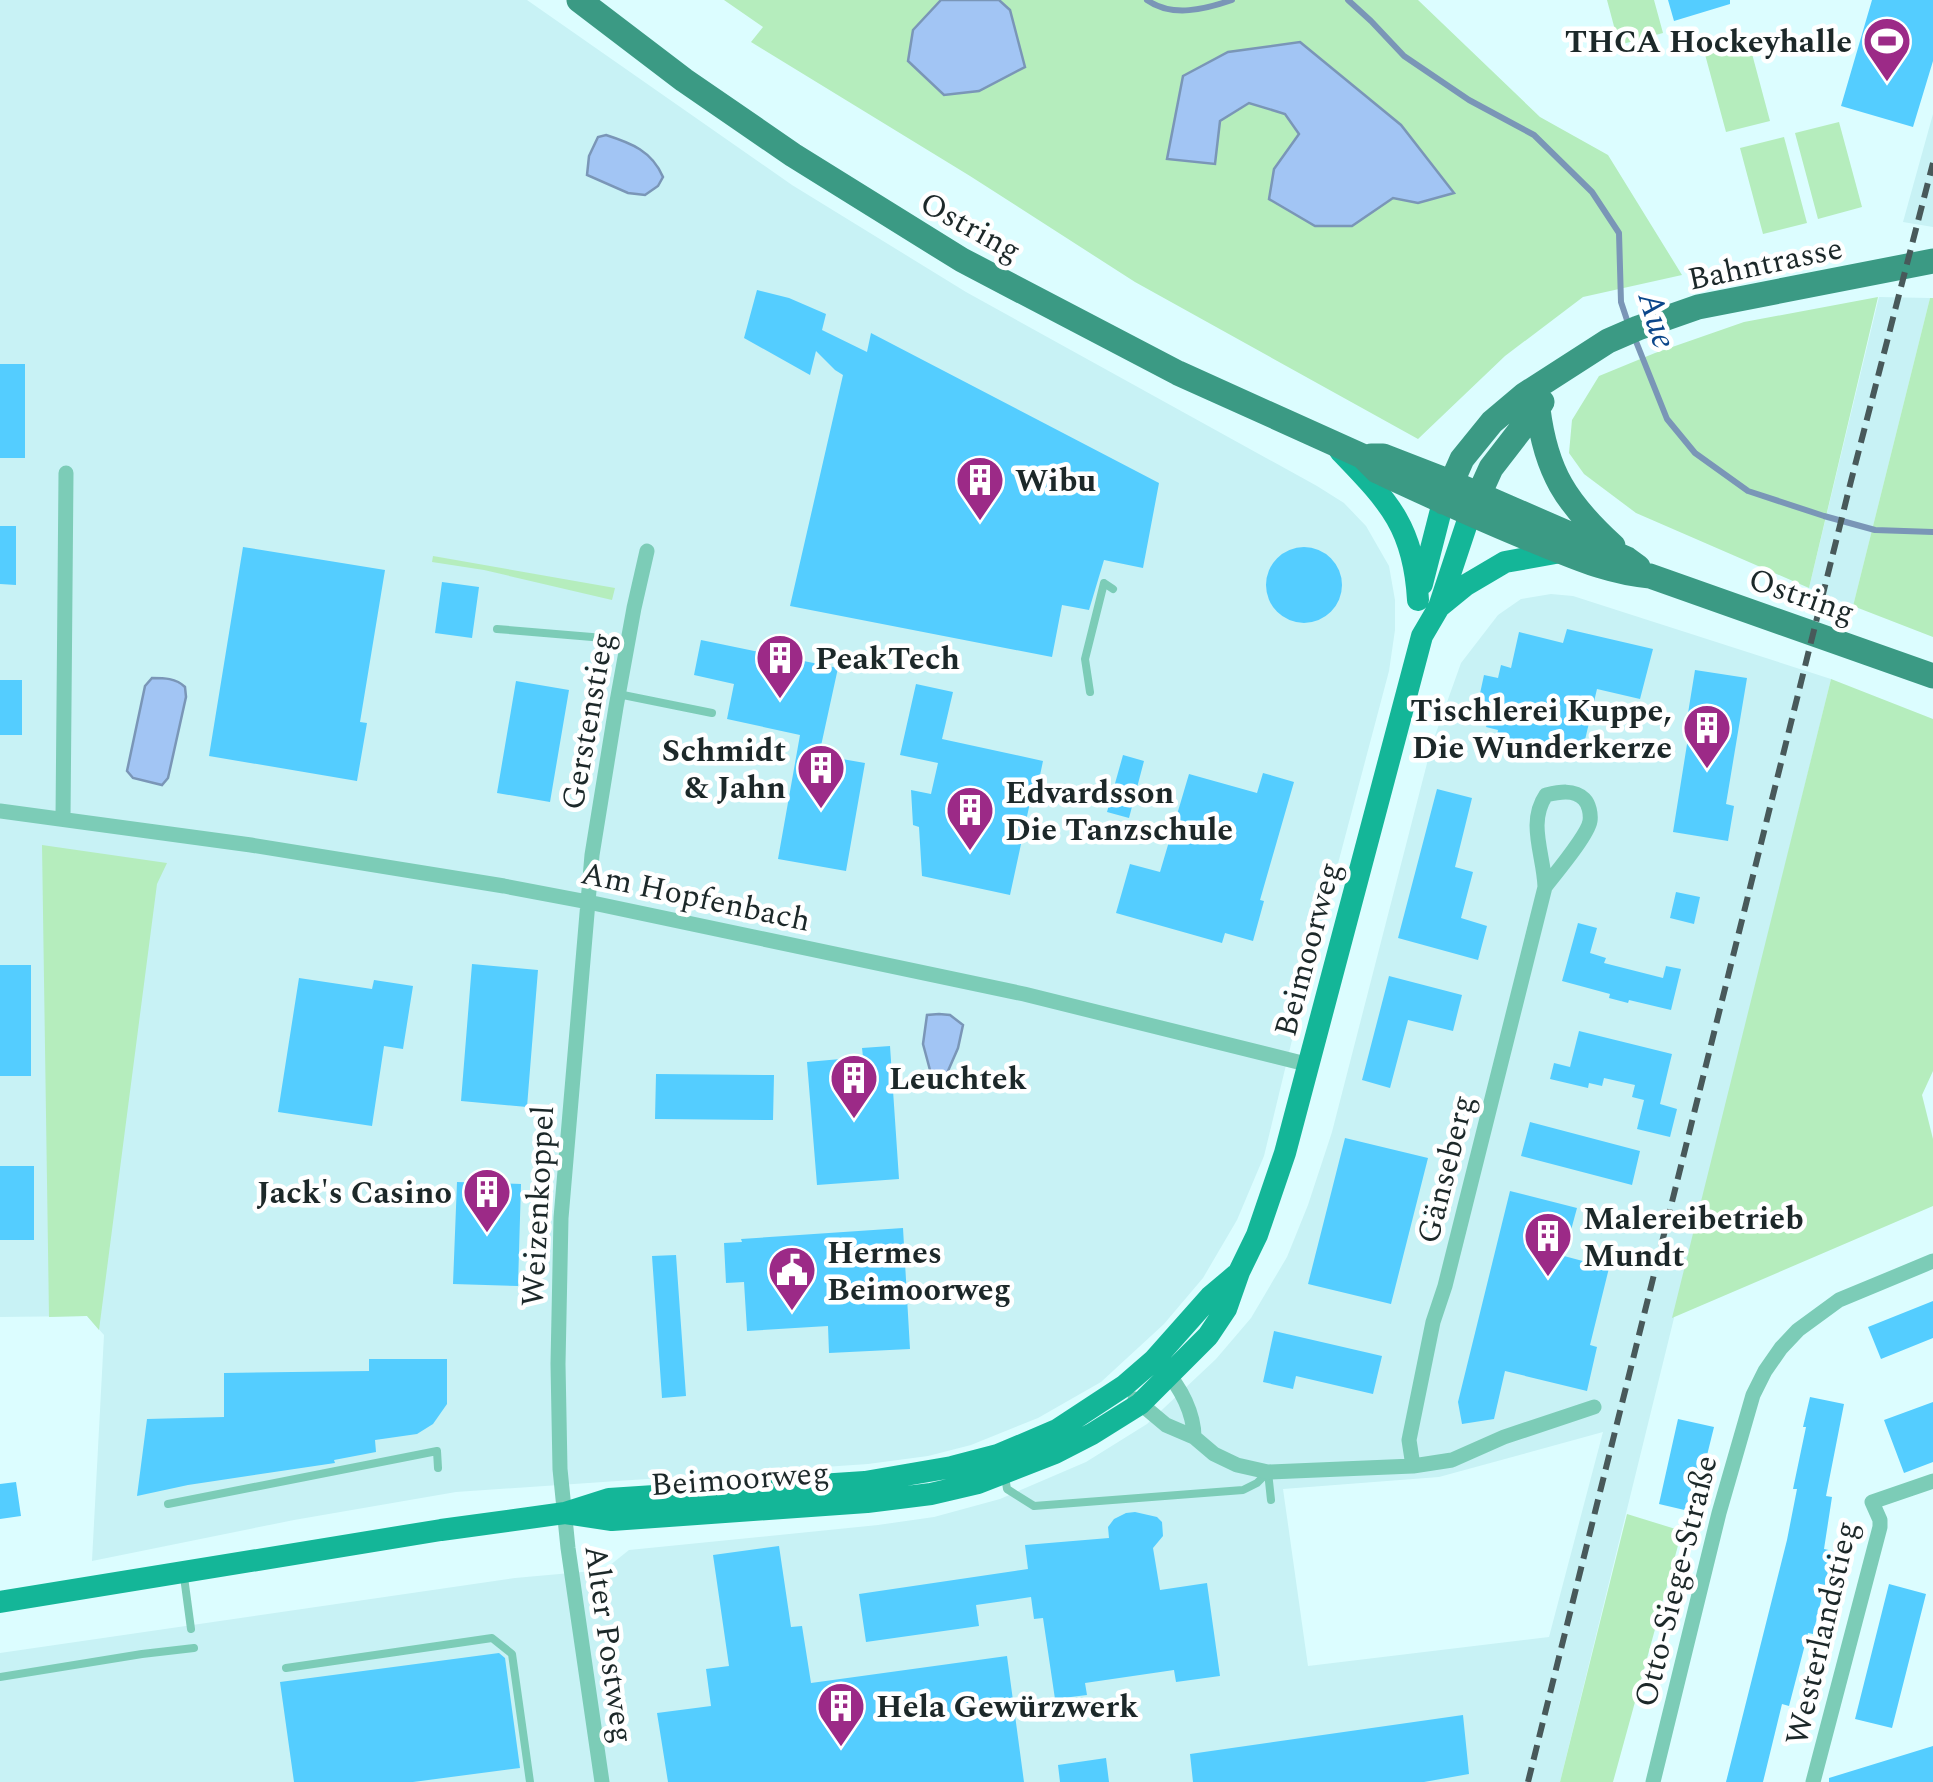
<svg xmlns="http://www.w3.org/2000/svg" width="1933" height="1782" viewBox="0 0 1933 1782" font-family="Spectral,serif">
<rect width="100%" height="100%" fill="#dcfdff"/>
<!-- built -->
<path fill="#c8f2f5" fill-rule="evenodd" d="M0,0H527L792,185L966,292L1317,486L1344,503L1366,526L1389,566L1395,600V630L1389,671L1300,1007L1264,1156L1237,1220L1203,1278L1164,1324L1101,1382L1038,1418L971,1445L928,1456L868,1464L456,1492L294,1520L92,1561L104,1335L87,1316L0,1317Z
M1933,114V227L1903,222Z
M1879,297L1930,298L1853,606L1809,588Z
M1551,594L1573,596L1831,679L1560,1782H0V1653L515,1578L604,1570L629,1550L878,1525L934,1517L1000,1499L1086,1462L1147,1424L1216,1359L1251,1318L1287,1257L1308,1205L1332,1132L1432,744L1461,663L1498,615L1521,599ZM1603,1432L1549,1637L1308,1666L1283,1489L1439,1477Z"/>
<!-- green -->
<path fill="#b5edbd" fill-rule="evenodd" d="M724,0H941L913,30L1010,10L999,0H1418L1540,117L1608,155L1682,275L1583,297L1505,356L1418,439L1135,282L970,176L751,42L763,27ZM1300,42L1349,84L1418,203L1393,198L1352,226L1274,169L1300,134L1285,114L1249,103L1220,121L1168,159L1183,76Z
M1607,0H1654L1663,33L1619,45Z
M1747,35L1770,121L1726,132L1703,47Z
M1839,122L1862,207L1818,219L1795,133Z
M1784,137L1807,223L1763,234L1740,148Z
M1878,297L1809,588L1636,513L1584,474L1569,453L1572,420L1599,376L1655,353L1744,322Z
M1930,298H1933V637L1853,606Z
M433,556L615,588L612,600L484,570L432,562Z
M1831,679L1933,719V1071L1922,1095L1933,1139V1206L1672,1318Z
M42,845L167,863L157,884L99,1330L87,1316L49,1317Z
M1627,1514L1682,1531L1613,1782H1560Z"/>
<!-- water -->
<path fill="#a2c5f4" stroke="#7a96b7" stroke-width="2.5" d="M941,0H999L1010,10L1025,67L979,91L944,95L908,61L913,30Z
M1300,42L1401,125L1454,193L1418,203L1393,198L1352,226H1315L1269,199L1274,169L1299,134L1285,114L1249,103L1220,121L1215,164L1167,159L1183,76L1228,52Z
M606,135C631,143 652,151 663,177L658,186L645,195L628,193L587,175L589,156L598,137Z
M152,678C164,678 176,678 185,687L186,697L168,778L162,785L133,778L127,771L145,686Z
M939,1014L950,1015L963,1025L958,1048L941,1087L934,1085L923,1044L927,1015Z"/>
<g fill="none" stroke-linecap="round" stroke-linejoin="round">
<!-- stream -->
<path stroke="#7a96b7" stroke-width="6" d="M1147,0C1172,18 1206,9 1232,0
M1348,0L1371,21L1404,56L1469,100L1534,135L1592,192L1619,233L1621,302L1628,323
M1633,334L1667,419L1695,453L1748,491L1824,516L1875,530L1933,532"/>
</g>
<!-- building -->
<path fill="#54cdff" d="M1668,0H1730V4L1674,21Z
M1872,0H1933V61L1913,127L1841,106Z
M757,290L789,298L826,314L822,330L867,352L871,333L1159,483L1143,568L1104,560L1089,610L1062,605L1052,657L790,606L843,375L835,370L816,351L810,375L744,338Z
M0,364H25V458H0Z
M0,526H16V585L0,584Z
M243,547L385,570L360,722L367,723L357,781L209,756Z
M1266 585a38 38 0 1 1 76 0a38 38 0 1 1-76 0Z
M442,582L479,587L472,638L435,633Z
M1567,629L1653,649L1640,699L1597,689L1580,761L1496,741L1498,730L1486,727L1489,715L1476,712L1484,675L1498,678L1501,665L1511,668L1519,632L1563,643Z
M701,640L838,668L819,755L865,763L846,871L778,859L800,735L727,719L734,684L694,675Z
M1695,670L1747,678L1726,804L1734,806L1728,841L1673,832L1688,738H1684Z
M0,680H22V735H0Z
M516,681L569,690L550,802L497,793Z
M916,684L953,692L942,739L1043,761L1035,799L1031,798L1010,895L922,876L919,827L913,825L911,790L931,794L938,763L900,755Z
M1123,755L1144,761L1129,818L1107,812Z
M1263,773L1294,782L1260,900L1264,901L1253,941L1225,933L1222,943L1116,913L1130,864L1160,872L1189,774L1257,793Z
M1437,789L1472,798L1455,867L1473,872L1461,918L1487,926L1478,960L1398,938Z
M1676,892L1700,897L1694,924L1670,918Z
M1578,923L1597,928L1590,953L1606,958L1604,963L1663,978L1666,966L1681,969L1671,1010L1629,1000L1628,1003L1609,998L1610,994L1562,981Z
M472,964L538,970L527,1107L461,1101Z
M0,965H31V1076H0Z
M1389,976L1462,995L1453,1031L1408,1020L1390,1088L1362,1080Z
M299,978L372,989L374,980L413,986L403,1049L384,1046L372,1126L278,1112Z
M1579,1031L1672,1054L1660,1104L1677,1109L1670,1137L1637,1129L1644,1100L1632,1097L1635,1085L1604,1078L1602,1086L1589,1083L1588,1088L1550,1079L1554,1063L1570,1067Z
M890,1046L899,1179L817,1185L807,1062L863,1057L862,1048Z
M656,1074L774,1075L773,1120L655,1119Z
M1530,1122L1640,1151L1632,1185L1521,1156Z
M1345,1138L1428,1158L1391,1304L1308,1284Z
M0,1166H34V1240H0Z
M457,1182L521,1184L518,1286L453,1284Z
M1510,1191L1577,1208L1564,1256L1609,1268L1590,1345L1597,1347L1587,1391L1505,1371L1494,1419L1462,1424L1458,1402Z
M903,1228L910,1349L829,1353L828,1326L747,1331L744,1282L726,1283L724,1243L742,1242L741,1239Z
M676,1255L686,1396L662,1398L652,1256Z
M1933,1301V1338L1881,1359L1868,1327Z
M1274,1331L1382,1356L1373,1394L1296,1376L1293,1389L1263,1382Z
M369,1359H447V1404L433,1424L417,1434L375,1440L376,1452L334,1460L335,1463L188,1485L137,1496L147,1419L224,1417V1373L369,1371Z
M1810,1397L1844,1404L1826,1496L1832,1497L1824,1549L1833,1551L1813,1634L1808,1633L1789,1706L1782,1704L1763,1782H1726L1787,1540L1797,1489H1793L1806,1427H1803Z
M1933,1402V1462L1904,1473L1884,1420Z
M1678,1419L1714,1427L1693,1512L1659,1504Z
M16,1482L21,1516L0,1519V1484Z
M1135,1512L1157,1517L1162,1522L1163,1536L1153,1548L1160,1590L1207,1583L1220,1676L1176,1682L1174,1670L1085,1683L1087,1695L1055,1699L1043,1618L1034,1619L1031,1597L976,1605L979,1626L866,1642L859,1594L1028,1569L1025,1545L1109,1538L1108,1527L1114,1519L1126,1513Z
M779,1546L791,1627L802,1626L811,1683L1007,1656L1024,1782H668L657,1713L711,1706L706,1669L729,1666L713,1555Z
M1889,1584L1926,1594L1892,1728L1855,1719Z
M499,1653L505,1658L520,1768L413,1782H294L280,1682Z
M1463,1715L1469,1774L1424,1782H1193L1190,1754Z
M1933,1746V1782H1829V1778Z
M1106,1758L1109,1782H1060L1058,1765Z"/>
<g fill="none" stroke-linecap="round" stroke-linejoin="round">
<!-- service -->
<path stroke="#7cccb7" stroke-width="8" d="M497,629L628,640
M1090,692L1085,659L1104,583L1113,589
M618,694L712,713
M1268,1472L1271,1500
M1005,1476L1007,1489L1034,1506L1243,1490L1257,1483L1268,1472
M168,1504L437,1451L438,1468
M184,1577L191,1629
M286,1668L492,1638L512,1654L530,1782
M0,1677L142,1654L194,1648"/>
<!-- minor -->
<path stroke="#7cccb7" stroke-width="15" d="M0,811L251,845L504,886L588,902L1024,994L1310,1065
M63,819L66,473
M1164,1370C1181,1387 1194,1414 1194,1437
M1135,1399L1166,1425L1194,1437L1214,1454L1237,1465L1268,1472L1413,1466L1452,1460L1504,1437L1594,1407
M1413,1466L1409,1440L1433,1322L1445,1286L1545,887C1544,855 1527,823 1546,795C1559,792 1574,789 1584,799C1589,804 1591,814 1590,821C1588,835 1555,874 1545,887
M602,1782L568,1548L560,1469L558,1364L561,1218L592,855L616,707L634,608L647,551
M1653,1782L1719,1513L1753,1395L1765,1371L1781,1348L1798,1330L1839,1300L1933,1261
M1813,1782L1880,1527V1520L1872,1502L1933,1481"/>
<!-- secondary -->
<path stroke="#14b698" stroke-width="22" d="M1340,451C1389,502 1414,527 1418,600
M1422,584L1443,502
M1439,607L1466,585L1505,562L1561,552
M565,1513L612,1520L867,1502L931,1494L978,1483L1055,1453L1092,1434L1140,1404L1208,1336L1226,1309L1239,1272L1257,1235L1285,1153L1422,636L1439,607L1470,514
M0,1602L441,1530L565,1513L609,1499L865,1482L952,1467L998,1455L1057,1430L1124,1386L1154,1360L1210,1297L1236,1275"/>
<!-- primary -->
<path stroke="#3b9a84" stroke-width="25" d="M579,0L684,80L793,155L962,260L1178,373L1362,456L1377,471C1431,496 1484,521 1540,543C1578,558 1608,572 1650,576L1933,676
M1538,409C1546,472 1566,503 1613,546
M1371,456H1383L1450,482L1627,559L1638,567
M1443,502L1462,459L1492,422L1524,395L1608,341L1638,328L1698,307L1933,261
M1472,510L1491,468L1542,402"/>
<!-- rail -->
<path stroke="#48595a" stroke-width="6" stroke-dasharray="15 8" stroke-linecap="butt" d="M1528,1782L1851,481L1933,163"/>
</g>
<!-- icons -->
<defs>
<g id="stadium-pin" transform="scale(2.5)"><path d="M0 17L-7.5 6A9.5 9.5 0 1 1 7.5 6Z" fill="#9c2a87" stroke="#fff"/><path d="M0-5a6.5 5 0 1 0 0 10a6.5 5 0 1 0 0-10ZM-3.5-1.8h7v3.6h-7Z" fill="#fff"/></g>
<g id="building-pin" transform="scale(2.5)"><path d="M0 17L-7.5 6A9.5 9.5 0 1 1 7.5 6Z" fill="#9c2a87" stroke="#fff"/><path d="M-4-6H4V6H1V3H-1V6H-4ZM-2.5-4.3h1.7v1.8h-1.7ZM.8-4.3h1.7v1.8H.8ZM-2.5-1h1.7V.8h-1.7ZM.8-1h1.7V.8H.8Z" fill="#fff"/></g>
<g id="civic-pin" transform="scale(2.5)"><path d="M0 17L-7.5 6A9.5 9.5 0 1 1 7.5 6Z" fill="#9c2a87" stroke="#fff"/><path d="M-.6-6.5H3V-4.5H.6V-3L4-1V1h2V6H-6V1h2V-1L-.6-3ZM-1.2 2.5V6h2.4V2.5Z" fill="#fff"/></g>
</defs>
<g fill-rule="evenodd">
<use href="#stadium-pin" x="1887" y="41"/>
<use href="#building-pin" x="980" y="480"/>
<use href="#building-pin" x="780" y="658"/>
<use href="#building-pin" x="1707" y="728"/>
<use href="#building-pin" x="821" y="768"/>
<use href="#building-pin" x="970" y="810"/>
<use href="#building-pin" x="854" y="1078"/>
<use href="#building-pin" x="487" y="1192"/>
<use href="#building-pin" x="1548" y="1236"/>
<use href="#civic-pin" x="792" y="1270"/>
<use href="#building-pin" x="841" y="1706"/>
</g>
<g text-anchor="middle" stroke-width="9" stroke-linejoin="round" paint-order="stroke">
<!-- poi labels -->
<g font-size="32" font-weight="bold" fill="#1c2829" stroke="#fff" text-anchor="start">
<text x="1852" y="52" text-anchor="end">THCA Hockeyhalle</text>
<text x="1015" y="491">Wibu</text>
<text x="815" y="669">PeakTech</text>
<text x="1672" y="721" text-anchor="end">Tischlerei Kuppe,<tspan x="1672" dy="37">Die Wunderkerze</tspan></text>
<text x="786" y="761" text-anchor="end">Schmidt<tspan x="786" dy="37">&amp; Jahn</tspan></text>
<text x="1005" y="803">Edvardsson<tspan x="1005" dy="37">Die Tanzschule</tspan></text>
<text x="889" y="1089">Leuchtek</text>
<text x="452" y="1203" text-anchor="end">Jack's Casino</text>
<text x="1583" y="1229">Malereibetrieb<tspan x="1583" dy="37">Mundt</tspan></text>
<text x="827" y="1263">Hermes<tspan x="827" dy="37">Beimoorweg</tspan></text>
<text x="876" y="1717">Hela Gewürzwerk</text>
</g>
<!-- street labels -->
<g font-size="32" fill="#1c2829" stroke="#fff">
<text transform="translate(971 226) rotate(29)" y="11">Ostring</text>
<text transform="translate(1765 263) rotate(-12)" y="11">Bahntrasse</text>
<text transform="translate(1802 595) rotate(19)" y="11">Ostring</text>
<text transform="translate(587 721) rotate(-80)" y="11">Gerstenstieg</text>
<text transform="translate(696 896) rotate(12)" y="11">Am Hopfenbach</text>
<text transform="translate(1307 949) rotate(-75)" y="11">Beimoorweg</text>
<text transform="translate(1445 1169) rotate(-76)" y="11">Gänseberg</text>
<text transform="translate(537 1206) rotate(-87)" y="11">Weizenkoppel</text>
<text transform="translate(740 1478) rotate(-4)" y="11">Beimoorweg</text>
<text transform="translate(1675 1581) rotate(-76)" y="11">Otto-Siege-Straße</text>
<text transform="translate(1821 1633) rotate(-77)" y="11">Westerlandstieg</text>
<text transform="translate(610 1644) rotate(82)" y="11">Alter Postweg</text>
</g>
<!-- water labels -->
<g font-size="35" font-style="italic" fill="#0b468a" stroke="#fff">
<text transform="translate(1658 320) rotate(73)" y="12">Aue</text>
</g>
</g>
</svg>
